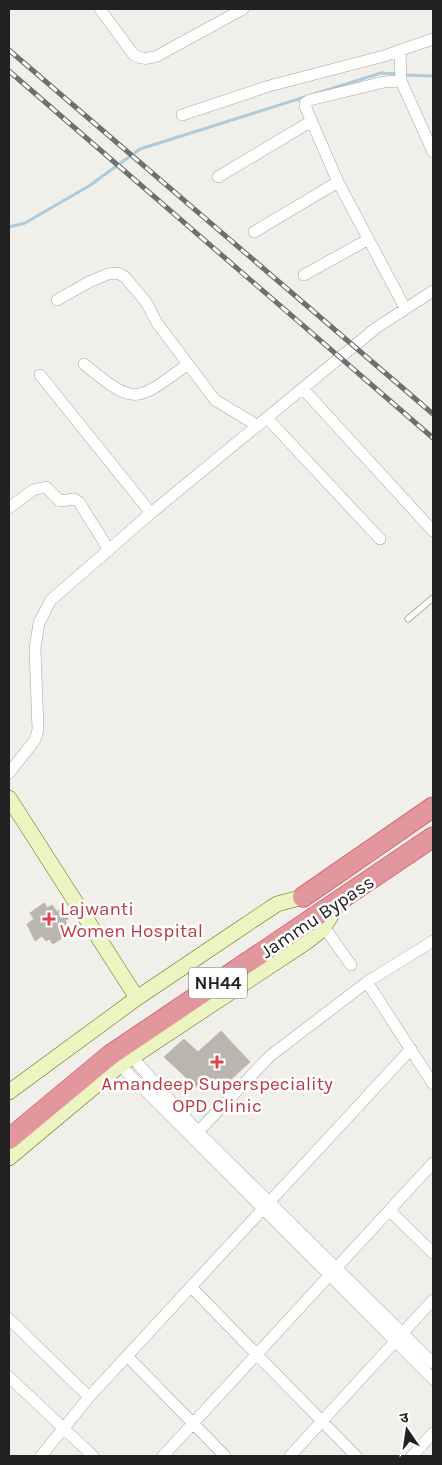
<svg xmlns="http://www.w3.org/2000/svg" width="442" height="1465" viewBox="0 0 442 1465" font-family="Karla,'Noto Sans Devanagari',sans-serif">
<rect width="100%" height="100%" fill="#f1efe9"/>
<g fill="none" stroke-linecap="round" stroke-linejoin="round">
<!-- stream -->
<path stroke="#adcbdb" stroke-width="3" d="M404,75L433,76
M9,227L25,223L89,186L140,149L381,73L398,74"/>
</g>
<!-- building -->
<path fill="#bab5ae" stroke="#c1b8ac" d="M44,903L47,908L52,905L57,912L62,908L69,918L65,921L70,928L63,933L65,936L53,944L49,939L46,941L42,936L35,941L27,924L34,919L30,913Z
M221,1031L250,1062L227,1083L223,1078L203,1093L164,1057L184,1039L198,1052Z"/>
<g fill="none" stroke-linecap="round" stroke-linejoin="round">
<!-- lane casing -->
<g stroke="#a5a5a5" stroke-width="7">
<path id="lane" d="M408,619L433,598"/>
</g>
<!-- street casing -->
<g stroke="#a5a5a5" stroke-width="12">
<path id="street" d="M100,9L133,54C141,60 147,59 157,56L243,9
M400,50L401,81L433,152
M401,81L384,82L310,100L305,103V106L338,182L405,308
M182,115L269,86L384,56L433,39
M218,177L310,122
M254,232L338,182
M304,275L367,240
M57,300L89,282L108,274L118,273L125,277L146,302L157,323L215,400L258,426
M84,364C135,406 135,403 188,364
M40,375L151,513
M303,389L433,531
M267,418L380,539
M9,508L33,490L46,487L60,501L74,499L79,502L109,550
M9,773L35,740L38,730L35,648L39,623L51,600L151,513L376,328L433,291
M324,927L351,965
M367,982L433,1084
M132,1057L198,1132L433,1363
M115,1060L433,1379
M194,1136L270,1056L367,982L433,941
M390,1211L433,1253
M191,1287L356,1456
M9,1319L89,1397L411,1049
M127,1356L225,1456
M9,1377L93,1456
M41,1456L89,1397
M163,1456L433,1163
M290,1456L433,1300
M412,1456L433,1433"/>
</g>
<!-- secondary casing -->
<g stroke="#5b730e" stroke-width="16">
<path id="secondary" d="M9,798L137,998
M9,1092L137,998L241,928L277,904L303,897
M9,1158L119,1066L308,941L323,929L338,904"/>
</g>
<!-- highway casing -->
<g stroke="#ce3658" stroke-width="21">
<path id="highway" d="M303,897L433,807
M9,1139L110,1055L433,837"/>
</g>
<!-- lane -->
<use href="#lane" stroke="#fff" stroke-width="5.5"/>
<!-- street -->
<use href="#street" stroke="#fff" stroke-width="11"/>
<!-- secondary -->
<use href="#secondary" stroke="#ecf5c2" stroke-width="15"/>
<!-- highway -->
<use href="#highway" stroke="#e1979c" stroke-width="20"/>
<!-- rail casing -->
<g stroke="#6f6f6f" stroke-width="5">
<path id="rail" d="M9,50L433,414
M9,71L433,438"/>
</g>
<!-- rail -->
<use href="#rail" stroke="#fff" stroke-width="3" stroke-dasharray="9" stroke-linecap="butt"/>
</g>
<!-- markers -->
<g fill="#e0444e" stroke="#fff" stroke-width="2">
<path d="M46.5 911.5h5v5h5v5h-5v5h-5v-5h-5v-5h5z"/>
<path d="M214.5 1054.5h5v5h5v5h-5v5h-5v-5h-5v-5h5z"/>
</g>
<g text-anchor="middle" stroke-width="5" stroke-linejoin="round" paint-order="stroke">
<!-- shield labels -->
<rect fill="#fff" stroke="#646464" stroke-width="1" x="189" y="967.5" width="58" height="31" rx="4"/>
<g font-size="18" font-weight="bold" fill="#212121">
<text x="218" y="989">NH44</text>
</g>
<!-- health labels -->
<g font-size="19" fill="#be3a42" stroke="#fff" text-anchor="start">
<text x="60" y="915">Lajwanti<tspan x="60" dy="22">Women Hospital</tspan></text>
<text x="217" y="1090" text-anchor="middle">Amandeep Superspeciality<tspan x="217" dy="22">OPD Clinic</tspan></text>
</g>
<!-- street labels -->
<g font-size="19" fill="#212121" stroke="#fff">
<text transform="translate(317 916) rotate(-34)" y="7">Jammu Bypass</text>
</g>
</g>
<!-- border -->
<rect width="442" height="1465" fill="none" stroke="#212121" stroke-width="20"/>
<!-- north arrow -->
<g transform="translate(407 1430) rotate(347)" stroke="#ffffff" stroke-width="4" paint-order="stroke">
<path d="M0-4L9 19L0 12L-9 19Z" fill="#212121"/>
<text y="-8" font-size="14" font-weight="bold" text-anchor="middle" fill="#212121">उ</text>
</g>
</svg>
